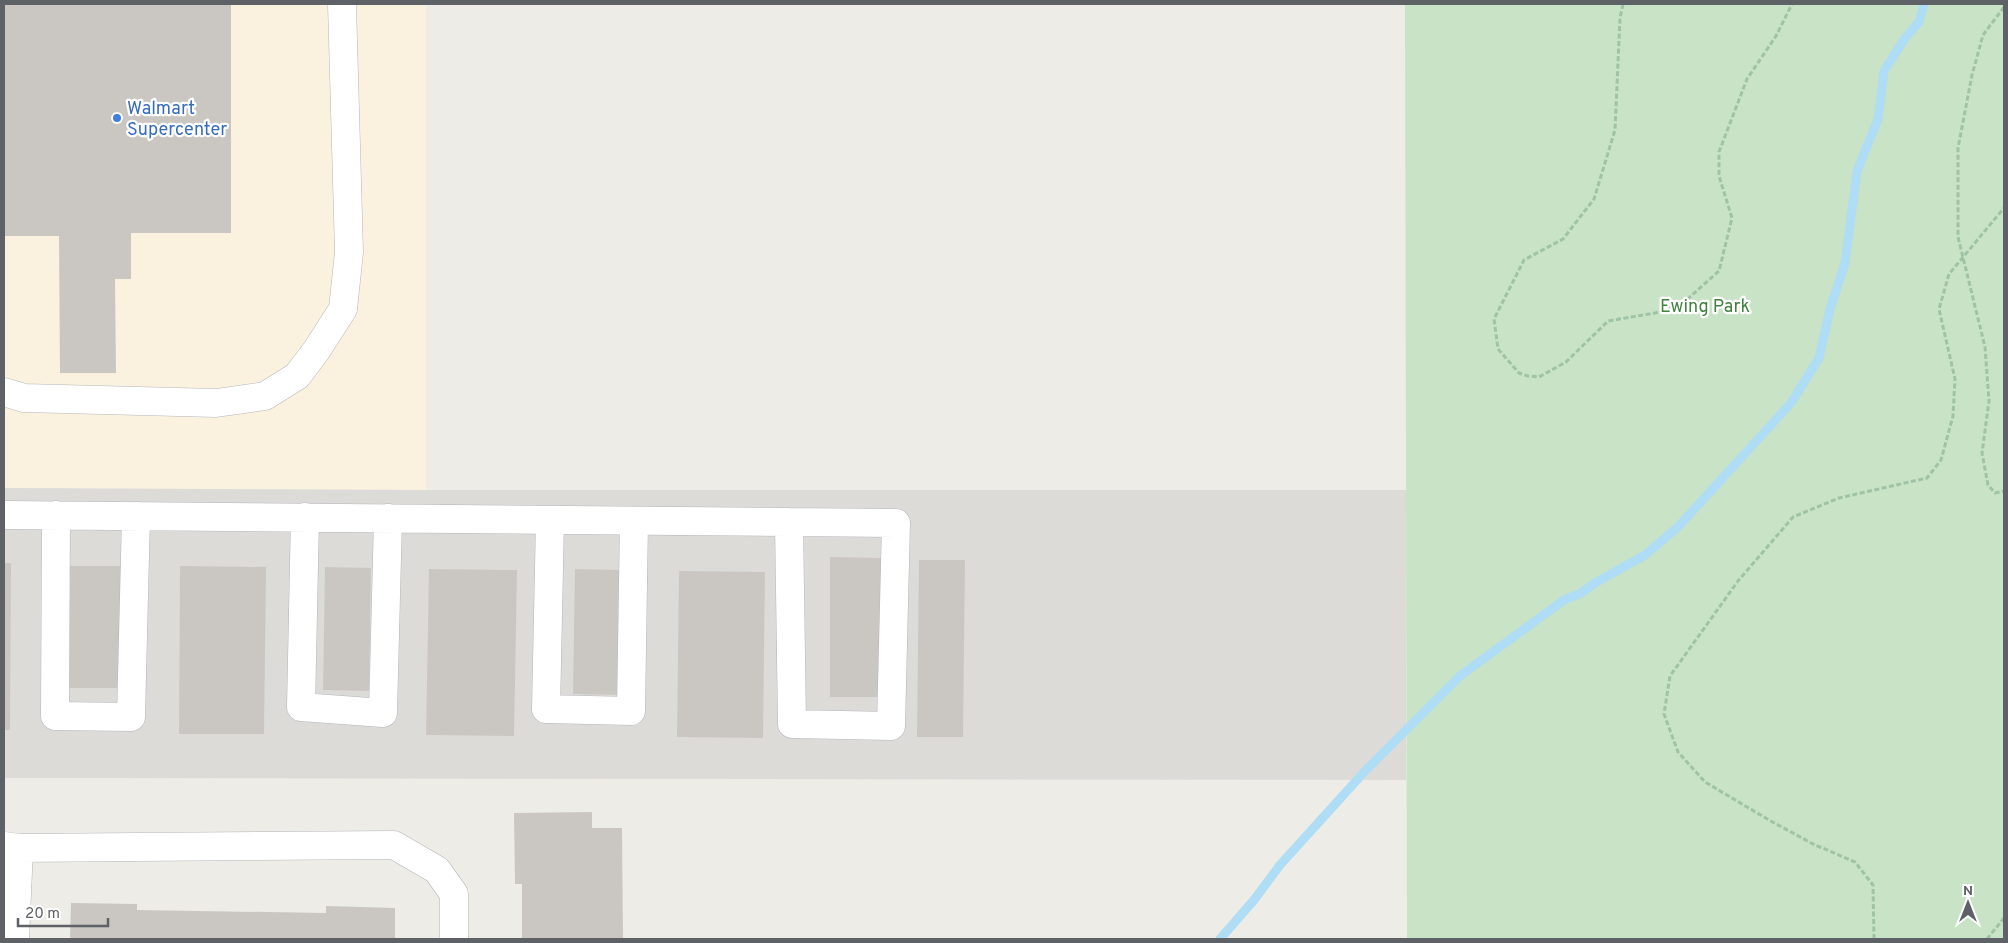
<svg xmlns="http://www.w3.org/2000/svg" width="2008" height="943" viewBox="0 0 2008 943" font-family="Overpass,sans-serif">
<rect width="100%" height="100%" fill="#eeece6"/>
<!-- commercial -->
<path fill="#faf2df" d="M4,4H426V490L4,488Z"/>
<!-- industrial -->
<path fill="#dddbd8" d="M4,488L426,490H1406V780L4,778Z"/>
<!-- green -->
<path fill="#c8e3c6" d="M1405,4H2004V939H1407Z"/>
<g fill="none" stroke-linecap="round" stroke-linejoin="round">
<!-- stream -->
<path stroke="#afddf6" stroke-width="9" d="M1220,939L1254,900L1280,865L1366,770L1460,676L1564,600L1581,593L1595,583L1645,555L1678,527L1791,403L1819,358L1830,309L1845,263L1857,171L1878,119L1884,71L1905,38L1919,22L1924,4"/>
</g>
<!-- building -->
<path fill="#cac7c3" d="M4,4H231V233H131V279H115L116,373H60L59,236H4Z
M830,557L882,558L881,697H830Z
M919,560H965L963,737H917Z
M4,563H11L10,730H4Z
M69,566H121L120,688H68Z
M180,566L266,567L264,734H179Z
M325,567L371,568L369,691L323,690Z
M429,569L517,570L514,736L426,735Z
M575,569L619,570L618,695L573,694Z
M679,571L765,572L763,738L677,737Z
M592,812V828H622L623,939H522V884H515L514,813Z
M71,903L137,904V910L326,913V906L395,908V939H70Z"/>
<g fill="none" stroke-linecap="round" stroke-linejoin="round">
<!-- minor casing -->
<g stroke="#b3b6b9" stroke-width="29">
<path id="minor" d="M4,392L24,398L216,403L265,396L297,376L316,351L343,309L349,252L342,4
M4,515L896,523L891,726L792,724L789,522
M56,515L55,716L131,717L136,516
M305,517L301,707L383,713L388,518
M550,520L546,709L631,711L634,521
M4,846L19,848L15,939
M19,848L394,845L437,870L454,894V939"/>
</g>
<!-- path -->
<path stroke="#9fc3a6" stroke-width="3" stroke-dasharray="5 2.5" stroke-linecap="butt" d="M1623,4L1620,18L1615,130L1594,199L1563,239L1524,260L1494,319L1498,349L1519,373L1528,376L1539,377L1566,362L1608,321L1661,312L1682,304L1719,271L1732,218L1719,176V152L1747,79L1776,36L1792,4
M2004,7L1983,35L1972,75L1958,148V237L1985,347L1989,401L1982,453L1988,485L1995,493L2004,491
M1874,939L1873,885L1855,862L1813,844L1769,820L1705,782L1678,752L1664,714L1670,676L1738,581L1793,517L1839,498L1927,478L1941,460L1953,416L1955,379L1939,309L1949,274L2004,208
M1987,939L2004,918"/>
<!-- minor -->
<use href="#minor" stroke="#fff" stroke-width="28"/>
</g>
<!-- markers -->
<circle fill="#3f7fe0" stroke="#fff" stroke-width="2" cx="117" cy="118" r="5"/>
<g text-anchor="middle" stroke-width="4.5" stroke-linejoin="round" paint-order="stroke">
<!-- shop labels -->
<g font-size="18" fill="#366cbe" stroke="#fff" text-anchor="start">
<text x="127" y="114">Walmart<tspan x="127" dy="21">Supercenter</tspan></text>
</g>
<!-- park labels -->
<g font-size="18" fill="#42823f" stroke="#fff">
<text x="1705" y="312">Ewing Park</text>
</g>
</g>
<!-- border -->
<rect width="2008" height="943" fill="none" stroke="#5e6165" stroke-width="10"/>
<!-- north arrow -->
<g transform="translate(1968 903)" stroke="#ffffff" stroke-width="4" paint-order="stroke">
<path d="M0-4L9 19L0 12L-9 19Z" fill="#5e6165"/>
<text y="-8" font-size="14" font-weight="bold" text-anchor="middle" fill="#5e6165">N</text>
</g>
<!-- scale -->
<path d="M18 918v8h90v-8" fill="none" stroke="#5e6165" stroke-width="2.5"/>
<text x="25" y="918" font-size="15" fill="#5e6165" stroke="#ffffff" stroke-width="4" paint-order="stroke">20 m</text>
</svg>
